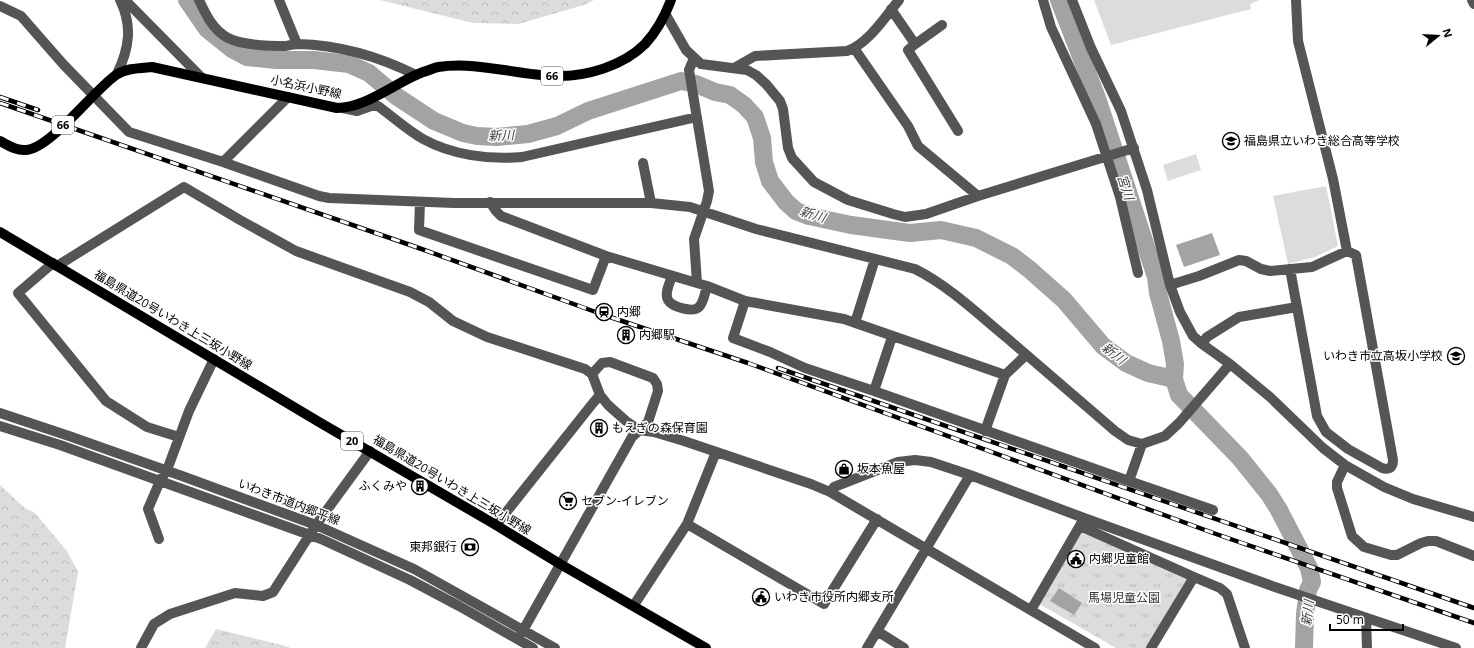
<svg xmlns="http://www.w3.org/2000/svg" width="1474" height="648" viewBox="0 0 1474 648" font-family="'Open Sans','Noto Sans JP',sans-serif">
<defs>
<pattern id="grass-tufts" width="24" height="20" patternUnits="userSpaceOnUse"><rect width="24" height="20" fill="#dcdcdc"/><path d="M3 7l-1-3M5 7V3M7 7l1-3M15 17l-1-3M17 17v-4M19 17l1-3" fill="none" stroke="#bbb"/></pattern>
<pattern id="forest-crowns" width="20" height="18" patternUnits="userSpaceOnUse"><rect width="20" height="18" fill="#dcdcdc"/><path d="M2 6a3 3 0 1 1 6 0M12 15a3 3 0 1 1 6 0" fill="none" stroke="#bbb"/></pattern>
</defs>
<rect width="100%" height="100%" fill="#fff"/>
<!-- grass -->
<path fill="url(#grass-tufts)" d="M1080,526L1194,577L1151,648H1116L1036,602Z"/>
<!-- forest -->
<path fill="url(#forest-crowns)" d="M380,0H594L584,5L518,24L473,23Z
M0,485L26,509L34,512L67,551L78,572L65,648H0Z
M216,629L282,645L291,648H205Z"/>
<!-- garden -->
<path fill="#dcdcdc" d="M1094,0H1260L1250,4L1251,9L1111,45Z
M1196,154L1201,170L1168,181L1163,165Z
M1326,186L1338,246L1315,257L1288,264L1273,196Z"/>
<!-- water -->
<path fill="#a3a3a3" d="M1212,233L1220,255L1184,267L1176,245Z
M1059,588L1082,603L1074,615L1050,601Z"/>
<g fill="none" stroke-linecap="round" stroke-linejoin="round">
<!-- river -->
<path stroke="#a3a3a3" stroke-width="18" d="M187,0L207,29L232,49L247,57L276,60H314L349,64L369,73L396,96L434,121L463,133L477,136L496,137L528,134L557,126L588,111L681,81L696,84L715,92L730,95L744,105L755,117L762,138L764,162L770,181L786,202L796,211L809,216L851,225L910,233L941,230L976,238L1012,256L1029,269L1064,300L1103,346L1126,363L1148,373L1174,379
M1059,0L1097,98L1156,277L1158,293L1171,341L1175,364L1174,379L1179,395L1240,458L1269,494L1279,510L1309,568L1312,582L1308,590L1305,614L1304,648"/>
<!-- minor -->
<path stroke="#555" stroke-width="10" d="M125,0L201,77
M199,0C206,15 213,30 228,38C242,45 270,46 286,46C290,45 294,44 298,44C338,45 380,57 416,75
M279,0L297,44
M1043,0L1051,27L1096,124L1120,197L1138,273
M1072,0L1091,48L1121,111L1147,190L1170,285L1180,312L1193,336L1202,344L1230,364L1270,397L1323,448L1345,465L1384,487L1413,499L1474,517
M1472,0L1474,4
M0,6L21,16L63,64L129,132L223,162L319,196L329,198L454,203H651L690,207L756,229L915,269C949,286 978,314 1007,338C1043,369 1079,400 1115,431L1128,440L1142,444L1165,436L1179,423L1230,364
M891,9L915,44L908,50L958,131
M666,15L686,50L701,64L747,70L756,75L766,84L780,101L783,109L788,148L792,158L814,182L848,200L893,214L905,217L926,214L978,196L1134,148
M914,45L942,25
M854,48L908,126L918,146L978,196
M694,58L689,70L709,191L707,201L694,239L697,283
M734,68L755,56L847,51C868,44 885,17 899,0
M117,74C129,49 133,26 120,0
M343,108L357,111L371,106H378C393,117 407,130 423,139C452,155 489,160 522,157L697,117
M223,162L288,97
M643,163L651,203
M420,202L419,230L593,290L606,256
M490,202L496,211L501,216L606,256L707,286L745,301L844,319L1005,375
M53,263L18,293L106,401L147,427L179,437
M57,266L184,187L240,220L296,251L410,292L429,302L453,321L487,337L585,369L592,374L600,395L608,405L626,421L639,430L654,432L684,441L811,484L830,492L1095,648
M1290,269L1317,416L1326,432L1348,449L1382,468C1389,470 1393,468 1393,460L1356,255L1347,251
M672,276C670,283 664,293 668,300C672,307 693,313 699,307C704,302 705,292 707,286
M1170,285L1199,276L1239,260L1246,261L1261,269L1270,271L1312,267L1347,251L1333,179L1298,41L1296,0
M745,301L733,338L770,352L805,368L874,391L1129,481L1142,444
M855,323L875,259
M1202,344L1207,337L1239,317L1297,307
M874,391L892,337
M0,413L69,436L182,476L316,525L414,569L555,648
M0,426L60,445L321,539L410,580L459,606L533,648
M985,431L1005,375L1026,355
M1345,465L1337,482V488L1352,536L1364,547L1391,555H1397L1421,543L1428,541H1436L1474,556
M1129,481L1213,510
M830,492L834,487L898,462L915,460L931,462L970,475L1084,518L1275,587L1456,648
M687,524L824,604L877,519
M496,525L593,403L600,395
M1080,526L1194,577L1151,648
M159,539L148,509L160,481L167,470L189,411L214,359
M1194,577L1220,588L1227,594L1245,648
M634,605L687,524L716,452
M1031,610L1082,522
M1366,618L1367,648
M877,631L904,648
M521,634L632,437L648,422L658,391L657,384L653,378L610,362L602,363L592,374
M141,648L154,624L170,614L235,593L263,596L273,592L316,525L370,451
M867,648L970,475"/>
<!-- major -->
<path stroke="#000" stroke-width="10" d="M0,141C8,145 16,151 26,150C51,148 93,91 116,75C126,68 141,68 152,67L337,108C366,108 396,82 423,72C428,71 433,68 438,67C477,61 517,75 555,76C586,77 623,66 645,44C657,31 665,16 671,0
M0,232L319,422L496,525L560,564L706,648"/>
<!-- rail casing -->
<g stroke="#000" stroke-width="4.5">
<path id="rail" d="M0,97L38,110
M0,103L416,247L604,315L748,363L1216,534L1474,623
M778,368L1474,608"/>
</g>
<!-- rail -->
<use href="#rail" stroke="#fff" stroke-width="3" stroke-dasharray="9" stroke-linecap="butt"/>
</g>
<!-- icons -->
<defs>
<g id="school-ring" transform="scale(0.9)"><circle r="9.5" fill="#fff" stroke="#000" stroke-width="1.5"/><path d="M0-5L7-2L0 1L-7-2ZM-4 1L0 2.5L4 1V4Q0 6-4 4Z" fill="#000"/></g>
<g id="station-ring" transform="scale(0.9)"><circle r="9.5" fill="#fff" stroke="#000" stroke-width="1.5"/><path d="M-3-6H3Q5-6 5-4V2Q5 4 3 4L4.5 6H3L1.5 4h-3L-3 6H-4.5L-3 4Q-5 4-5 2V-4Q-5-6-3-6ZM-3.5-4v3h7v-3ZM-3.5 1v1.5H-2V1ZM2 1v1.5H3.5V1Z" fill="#000"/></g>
<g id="building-ring" transform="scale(0.9)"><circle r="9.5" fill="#fff" stroke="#000" stroke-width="1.5"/><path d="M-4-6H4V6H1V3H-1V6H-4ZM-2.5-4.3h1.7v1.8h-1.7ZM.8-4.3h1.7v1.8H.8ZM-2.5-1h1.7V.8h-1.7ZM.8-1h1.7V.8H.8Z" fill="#000"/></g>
<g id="shop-ring" transform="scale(0.9)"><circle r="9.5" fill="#fff" stroke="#000" stroke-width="1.5"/><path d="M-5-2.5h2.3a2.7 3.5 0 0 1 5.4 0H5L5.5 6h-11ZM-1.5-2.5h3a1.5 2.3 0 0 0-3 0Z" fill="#000"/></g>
<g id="supermarket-ring" transform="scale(0.9)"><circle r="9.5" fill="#fff" stroke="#000" stroke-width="1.5"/><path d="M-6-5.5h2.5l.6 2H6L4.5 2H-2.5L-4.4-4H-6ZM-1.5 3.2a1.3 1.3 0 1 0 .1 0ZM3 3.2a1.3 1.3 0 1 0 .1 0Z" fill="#000"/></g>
<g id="bank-ring" transform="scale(0.9)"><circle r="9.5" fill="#fff" stroke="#000" stroke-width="1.5"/><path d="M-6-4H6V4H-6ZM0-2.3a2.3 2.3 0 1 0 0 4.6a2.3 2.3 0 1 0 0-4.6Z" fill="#000"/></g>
<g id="civic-ring" transform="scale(0.9)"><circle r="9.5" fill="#fff" stroke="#000" stroke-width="1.5"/><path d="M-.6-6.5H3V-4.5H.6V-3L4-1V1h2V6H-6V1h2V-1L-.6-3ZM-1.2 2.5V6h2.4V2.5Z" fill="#000"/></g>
</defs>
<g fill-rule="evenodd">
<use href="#school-ring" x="1231" y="141"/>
<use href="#station-ring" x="604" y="312"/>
<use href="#building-ring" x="626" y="335"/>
<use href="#school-ring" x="1456" y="356"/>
<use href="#building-ring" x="599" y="428"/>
<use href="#shop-ring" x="844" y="469"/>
<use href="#building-ring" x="420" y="486"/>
<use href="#supermarket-ring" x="568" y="501"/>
<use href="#bank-ring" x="470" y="547"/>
<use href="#civic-ring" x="1076" y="559"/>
<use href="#civic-ring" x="761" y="597"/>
</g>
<g text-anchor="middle" stroke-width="3" stroke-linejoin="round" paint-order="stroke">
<!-- shield labels -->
<g fill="#fff" stroke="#4c4c4c" stroke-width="1">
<rect x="541" y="67" width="22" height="18" rx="3"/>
<rect x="52" y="116" width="22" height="18" rx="3"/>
<rect x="341" y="432" width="22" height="18" rx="3"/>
</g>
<g font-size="11" font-weight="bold" fill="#000">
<text x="552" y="80">66</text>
<text x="63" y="129">66</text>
<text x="352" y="445">20</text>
</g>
<!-- street labels -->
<g font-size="12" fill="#000" stroke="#fff">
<text transform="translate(306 87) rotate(12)" y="4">小名浜小野線</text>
<text transform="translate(173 320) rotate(31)" y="4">福島県道20号いわき上三坂小野線</text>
<text transform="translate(452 485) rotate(31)" y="4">福島県道20号いわき上三坂小野線</text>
<text transform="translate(289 502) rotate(21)" y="4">いわき市道内郷平線</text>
</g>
<!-- poi labels -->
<g font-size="12" fill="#000" stroke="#fff" text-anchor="start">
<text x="1244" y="145">福島県立いわき総合高等学校</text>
<text x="617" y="316">内郷</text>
<text x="639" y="339">内郷駅</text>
<text x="1443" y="360" text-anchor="end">いわき市立高坂小学校</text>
<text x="612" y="432">もえぎの森保育園</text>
<text x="857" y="473">坂本魚屋</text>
<text x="407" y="490" text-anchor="end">ふくみや</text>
<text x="581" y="505">セブン-イレブン</text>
<text x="457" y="551" text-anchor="end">東邦銀行</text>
<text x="1089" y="563">内郷児童館</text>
<text x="774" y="601">いわき市役所内郷支所</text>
</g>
<!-- park labels -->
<g font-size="12" fill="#333" stroke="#fff">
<text x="1124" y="602">馬場児童公園</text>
</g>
<!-- water labels -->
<g font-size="13" font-style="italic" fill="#444" stroke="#fff">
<text transform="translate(501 135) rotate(-2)" y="5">新川</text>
<text transform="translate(1126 187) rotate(72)" y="5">宮川</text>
<text transform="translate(813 214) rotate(17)" y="5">新川</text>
<text transform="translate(1114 353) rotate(38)" y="5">新川</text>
<text transform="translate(1307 613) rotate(-83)" y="5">新川</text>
</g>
</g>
<!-- north arrow -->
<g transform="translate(1438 36) rotate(72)" stroke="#ffffff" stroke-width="3" paint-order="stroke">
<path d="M0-3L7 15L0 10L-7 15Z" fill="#000000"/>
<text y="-6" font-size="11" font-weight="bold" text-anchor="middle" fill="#000000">N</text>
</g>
<!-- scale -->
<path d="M1330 624v6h73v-6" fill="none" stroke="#000000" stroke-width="2"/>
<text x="1336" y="624" font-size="12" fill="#000000" stroke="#ffffff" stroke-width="3" paint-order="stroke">50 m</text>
</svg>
